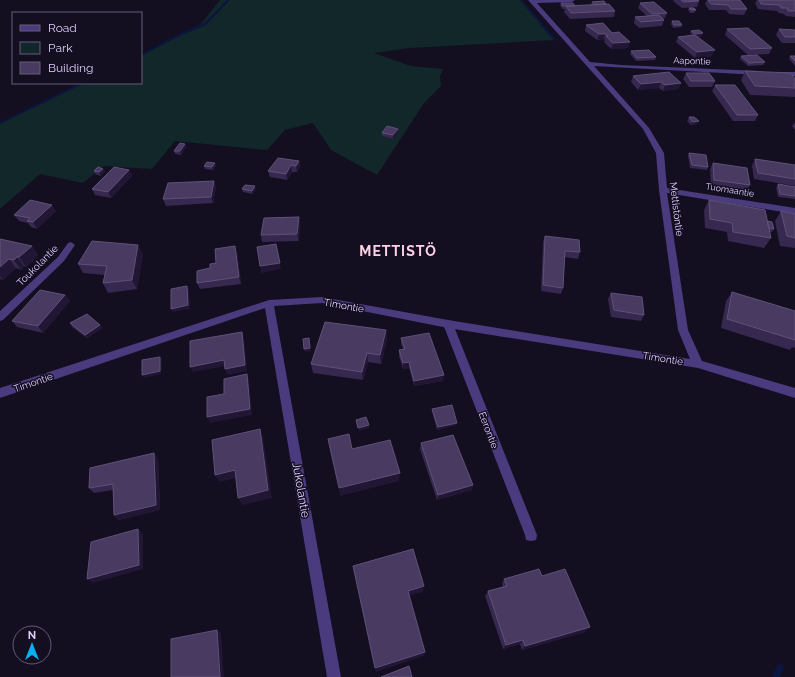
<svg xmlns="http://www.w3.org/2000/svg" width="795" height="677" viewBox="0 0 795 677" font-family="Raleway,sans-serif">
<rect width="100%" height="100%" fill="#140e21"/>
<!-- green -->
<path fill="#11272a" d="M220,0H521L555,40L410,48L374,53L411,66L443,69L440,76L441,86L424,103L377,175L331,150L313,123L285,130L267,150L175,141L152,169L104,166L83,183L40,174L0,209V123L83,83H141V55L201,24Z"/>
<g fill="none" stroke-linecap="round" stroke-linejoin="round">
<!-- stream -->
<path fill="#0b153d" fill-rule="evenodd" d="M227,0H230L206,25L182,35L141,56V54L180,33L204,23Z
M520,0H522L556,39V41H554Z
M80,83H85L0,124V122Z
M780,664L783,665L784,668L780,677H772L777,665Z"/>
<!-- lane -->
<path fill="#493b7e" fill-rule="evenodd" d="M448,320L451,321L453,324L537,535L536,540L531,541L526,540L525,535L443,324L445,321Z"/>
<!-- street -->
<path fill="#493b7e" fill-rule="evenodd" d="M528,0H575L572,2L537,3L590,62L621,65L759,71L762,73L759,75L594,66L649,128L664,153L667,188L795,208V214L667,193L688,330L702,361L795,388V398L698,368L448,328L322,303L274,306L341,677H327L265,308L0,398V388L269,300L322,297L448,320L690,359L678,330L659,190L656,153L643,129Z
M795,72V76H779L776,74L779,72Z
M71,242L75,245L64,261L3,320L0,321V311L58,257L68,243Z"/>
</g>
<!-- wall -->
<path fill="#36284e" d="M674,0H697L699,1L697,7L682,8L673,1Z
M707,0H740L747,9L744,15L729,14L726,10H709L705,4Z
M757,0H795V17L786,16L784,14L779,13L777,11L758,9L755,3Z
M592,2L606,4L615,11L614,17L570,19L564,12L565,9H563L560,6L561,3L575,6L592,5L591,4Z
M640,3L667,13L665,18L662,19L664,20L662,26L639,28L634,23L635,17L647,16L638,8Z
M689,8L696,10L694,13H690L688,10Z
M672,21L682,25L681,27L673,28L671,24Z
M603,23L628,48L611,49L604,42L605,40L604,39L597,40L585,31L586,25Z
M727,29L772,48L769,54L748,55L725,35Z
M779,29L795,30V43H782L776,35Z
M691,31L702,36L697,37L712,56L695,58L676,42L678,37L692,35L690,33Z
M631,51L656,57L655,60L636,61L630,54Z
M741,56L765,62L763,65L748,66L740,59Z
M790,56H795V66L789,59Z
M745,71L795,79V97L750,95L741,80Z
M686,73L715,81L712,87H689L683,79Z
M633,76L681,83L678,89L663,91L659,88L638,90L631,82Z
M715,85L758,115L755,121H733L712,91Z
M689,117L699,121L697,124L691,125L687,121Z
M794,123H795V130L792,126Z
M398,132L393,139L382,136V133Z
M186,147L181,155L175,154L174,151Z
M689,153L708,167L707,170L690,168L688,156Z
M755,159L795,165V186L754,179L752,166Z
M299,161L300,167L297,172H292L287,180L270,177L268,171Z
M713,163L750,185L746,192L711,186L710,169Z
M204,166H216L213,170L205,169Z
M103,169L105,172L100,176L95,174L94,171Z
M129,170L132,176L111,198L95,195L92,189Z
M214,181L216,187L213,203L166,206L163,199Z
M778,184L795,187V199L778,197L776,188Z
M242,189L256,190L252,194L243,192Z
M709,200L767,221L774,229L772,232H769L771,238L764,248L728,241L727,232L705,228L704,210Z
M56,211L37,229L31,227L28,223L19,221L14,215Z
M781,211L795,214V248L780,246L775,221Z
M300,223L299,241L262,242L261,235Z
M545,236L580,252L578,259L564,257L563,288L561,294L541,291L543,242Z
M0,239L32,246L38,255L26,267L24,266L21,270L16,268L3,280L0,279Z
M237,252L241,284L200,289L197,283L210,268L216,263Z
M143,254L137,289L108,293L103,283L105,275L83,273L78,264Z
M732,292L795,311V348L792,347L790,350L721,328L726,301Z
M611,293L644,315L641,321L611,317L608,299Z
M65,295L70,301L43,333L17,327L12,321Z
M70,323L100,325L102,328L87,338L72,327Z
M386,330L387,339L381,364L368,362L363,380L313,373L311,364Z
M401,338L443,381L414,386L409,368L403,369L399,356V350L403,349L401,344Z
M432,409L456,425L437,430L432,412Z
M421,443L473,485L472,490L437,500L420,449Z
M158,458L160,510L119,520L114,515L113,490L94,493L89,488Z
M542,576L585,632L522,650L520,644L503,649L485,596L488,591L503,587L502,584L504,579Z"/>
<!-- shaded-wall -->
<path fill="#211634" d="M703,33L702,36L694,37L695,34Z
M599,34H605L604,39L597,40Z
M630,42L628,48L611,49L613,43Z
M715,50L712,56L695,58L697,52Z
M661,82L659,88L638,90L641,84Z
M681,83L678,89L663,91L665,85Z
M699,121L697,124L691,125L693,122Z
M398,129V132L393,139V135Z
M185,144L186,147L181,155L180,151Z
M299,161L300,167L297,172L296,166Z
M215,163L216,166L213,170L212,167Z
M291,165L292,172L287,180L286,174Z
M103,169L105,172L100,176L99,172Z
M129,170L132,176L111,198L108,192Z
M214,181L216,187L213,203L211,197Z
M255,186L256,190L252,194V191Z
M52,205L56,211L37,229L33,222Z
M299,217L300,223L299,241L297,234Z
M138,245L143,254L137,289L132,280Z
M32,246L38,255L26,267L19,257Z
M235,246L237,252L241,284L239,277Z
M277,250L281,269L261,273L260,266Z
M17,257L24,266L21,270L14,260Z
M9,259L16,268L3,280L0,276V267Z
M187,286L189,289L190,309L173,312L171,309Z
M65,295L70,301L43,333L38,326Z
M100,325L102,328L87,338L85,335Z
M386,330L387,339L381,364L380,355Z
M242,332L244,338L247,371L227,375L225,369Z
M309,338L311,351L305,352L304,349Z
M367,353L368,362L363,380L362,372Z
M160,357L162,360L161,374L144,378L142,375Z
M224,360L227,366L193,372L190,367Z
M409,362V368L403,369V363Z
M247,374L249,380L252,415L210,423L207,417Z
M444,375L443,381L414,386V381Z
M457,423L456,425L437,430L438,427Z
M369,425V428L359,431L358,428Z
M260,429L263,437L272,498L242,505L238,498Z
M154,453L158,458L160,510L119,520L114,515Z
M235,470L239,477L220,482L215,475Z
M400,473L399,481L340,496L339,488Z
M473,485L472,490L437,500L438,495Z
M138,529L143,534V569L93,583L87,579Z
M424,586L423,592L408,596V591Z
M590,627L585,632L522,650L525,646Z
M217,630L221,633L224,677H220Z
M523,640L520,644L503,649L506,645Z
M425,652L424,656L376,672L375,668Z"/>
<!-- building -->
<path fill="#483a61" stroke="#5f5179" d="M681,0H697L699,1L684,2Z
M708,0H740L747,9H731L728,5L711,4Z
M759,0H795V11H788L787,8H781L780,5L761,4Z
M604,1L606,4L595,5L592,2Z
M654,2L667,13L652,14L640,3Z
M561,3H573L575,6H563Z
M609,4L615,11L571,13L566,6Z
M689,8H694L696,10H691Z
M659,15L664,20L641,22L635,17Z
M672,21H679L682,25H674Z
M603,23L612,33L619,32L630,42L613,43L606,36H608L605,34H599L586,25Z
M748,28L772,48L750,49L727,29Z
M779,29L795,30V37H785Z
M699,30L703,33L695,34L691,31Z
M695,35L715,50L697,52L678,37Z
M649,50L656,57L637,58L631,51Z
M757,55L765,62L749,63L741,56Z
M790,56H795V61Z
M745,71L791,73L795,79V88L755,86Z
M669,72L681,83L665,85L661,82L641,84L633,76Z
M686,73H709L715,81H691Z
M715,85H735L758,115H737Z
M689,117H694L699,121L693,122Z
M387,126L398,129L393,135L382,133Z
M180,143L185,144L180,151H174Z
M689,153L706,155L708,167L692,165Z
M278,158L299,161L296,166L291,165L286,174L268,171Z
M755,159L795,165V179L758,173Z
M207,162L215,163L212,167L204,166Z
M713,163L747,168L750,185L714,180Z
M98,167L103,169L99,172L94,171Z
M114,167L129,170L108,192L92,189Z
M214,181L211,197L163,199L168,183Z
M778,184L795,187V196L780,194Z
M245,185L255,186L252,191L242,189Z
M30,200L52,205L33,222L27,221L30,218L14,215Z
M709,200L765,210L771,238L733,232L732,223L710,219Z
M781,211L795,214V238L787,236Z
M299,217L297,234L261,235L264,218Z
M767,221L772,222L774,229L769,228Z
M545,236L579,240L580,252L565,251L563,288L543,285Z
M0,239L32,246L19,257H17L14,260L9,259L0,267Z
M92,241L138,245L132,280L103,283L107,266L78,264Z
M276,244L280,263L260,266L257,247Z
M235,246L239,277L197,283V271L210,268V264L216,263L215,249Z
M187,286L188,305L171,309V289Z
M40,290L65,295L38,326L12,321Z
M732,292L795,311V340L727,319Z
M611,293L642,297L644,315L614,310Z
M87,314L100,325L85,335L70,323Z
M325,322L386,330L380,355L367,353L362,372L311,364Z
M242,332L245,365L225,369L224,360L190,367V341Z
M429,333L444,375L414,381L409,362L403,363L399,350L405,349L401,338Z
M309,338L310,348L304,349L303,339Z
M160,357V371L142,375V360Z
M247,374L250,409L207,417V397L224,394V379Z
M452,405L457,423L438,427L432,409Z
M366,417L369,425L358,428L356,420Z
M260,429L268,490L238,498L235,470L215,475L212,440Z
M349,434L352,449L390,440L400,473L339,488L328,439Z
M453,435L473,485L438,495L421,443Z
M154,453L156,505L114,515L113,484L89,488L90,468Z
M138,529L139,565L87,579L91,542Z
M413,549L424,586L408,591L425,652L375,668L353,566Z
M539,569L542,576L565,569L590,627L525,646L523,640L506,645L488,591L507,586L504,579Z
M217,630L220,677H171V639Z
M409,666L412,677H381Z"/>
<g text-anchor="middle" stroke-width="3" stroke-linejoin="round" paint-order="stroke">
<!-- far-street labels -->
<g font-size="9" fill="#ddd0fd" stroke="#140e21">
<text transform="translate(692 61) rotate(2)" y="3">Aapontie</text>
<text transform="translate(730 190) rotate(9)" y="3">Tuomaantie</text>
</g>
<!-- street labels -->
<g font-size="10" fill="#ddd0fd" stroke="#140e21">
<text transform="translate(677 209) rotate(83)" y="4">Mettistöntie</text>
<text transform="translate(37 265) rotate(-45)" y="4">Toukolantie</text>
<text transform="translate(344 305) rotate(10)" y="4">Timontie</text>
<text transform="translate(663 358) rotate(9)" y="4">Timontie</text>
<text transform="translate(33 382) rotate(-19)" y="4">Timontie</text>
<text transform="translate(489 430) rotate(69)" y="4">Eerontie</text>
</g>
<!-- near-street labels -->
<g font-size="12" fill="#ddd0fd" stroke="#140e21">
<text transform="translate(301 490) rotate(80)" y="4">Jukolantie</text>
</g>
<!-- district labels -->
<g font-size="14" font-weight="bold" letter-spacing="1" fill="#fdd1e6" stroke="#140e21">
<text x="398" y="256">METTISTÖ</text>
</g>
</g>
<!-- legend -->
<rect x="12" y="12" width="130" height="72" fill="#140e21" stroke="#645c79"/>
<rect x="20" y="25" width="20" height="6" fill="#493b7e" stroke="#645c79"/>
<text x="48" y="32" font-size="12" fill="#ddd0fd">Road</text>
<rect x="20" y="42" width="20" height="12" fill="#11272a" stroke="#645c79"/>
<text x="48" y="52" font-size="12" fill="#ddd0fd">Park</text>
<rect x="20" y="62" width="20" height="12" fill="#483a61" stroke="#645c79"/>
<text x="48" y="72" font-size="12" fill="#ddd0fd">Building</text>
<!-- north arrow -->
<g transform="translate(32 645)"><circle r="19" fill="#140e21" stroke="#645c79"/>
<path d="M0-3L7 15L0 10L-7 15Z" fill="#09b0ef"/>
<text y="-6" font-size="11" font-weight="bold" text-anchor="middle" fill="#ddd0fd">N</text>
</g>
</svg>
